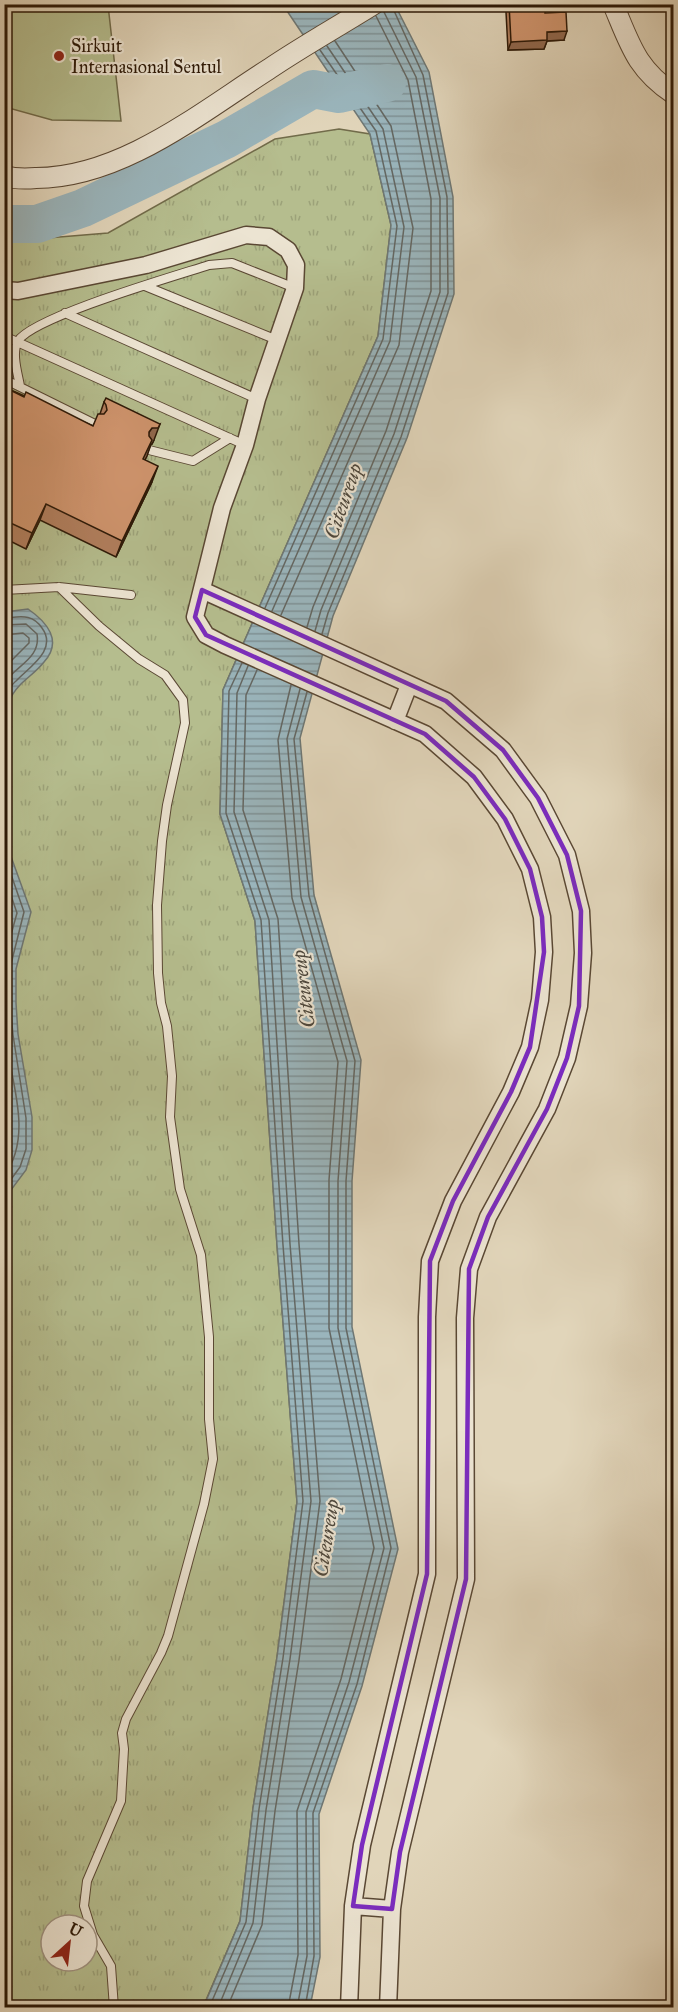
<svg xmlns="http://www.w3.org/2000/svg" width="678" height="2012" viewBox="0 0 678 2012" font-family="'IM FELL Great Primer',serif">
<defs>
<pattern id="grass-tufts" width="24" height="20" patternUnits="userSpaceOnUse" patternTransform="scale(1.5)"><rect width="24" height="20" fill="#b5bd8e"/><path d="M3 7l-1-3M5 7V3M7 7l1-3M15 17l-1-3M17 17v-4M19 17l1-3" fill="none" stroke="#9ca279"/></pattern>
<pattern id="water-rules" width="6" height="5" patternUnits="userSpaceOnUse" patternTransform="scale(1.5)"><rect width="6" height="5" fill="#9ab5bc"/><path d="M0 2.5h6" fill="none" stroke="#7e9297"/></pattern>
</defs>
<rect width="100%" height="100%" fill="#e1d5ba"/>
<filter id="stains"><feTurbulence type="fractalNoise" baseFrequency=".00333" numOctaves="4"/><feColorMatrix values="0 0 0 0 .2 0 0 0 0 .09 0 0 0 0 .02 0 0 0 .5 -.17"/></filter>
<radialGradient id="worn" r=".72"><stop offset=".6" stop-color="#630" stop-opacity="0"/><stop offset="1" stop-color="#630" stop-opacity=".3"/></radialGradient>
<!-- grass -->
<path fill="url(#grass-tufts)" stroke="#716b4a" stroke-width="1.5" fill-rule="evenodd" d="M339,129L370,134L391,225L378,336L223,690L220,814L255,921L277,1245L297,1502L277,1657L253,1808L240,1921L203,2007H5L4,239L11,241L108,233L275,139ZM51,1925H87V1961H51Z"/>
<!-- pitch -->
<path fill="#b5bd8e" stroke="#716b4a" stroke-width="1.5" d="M4,5H108L121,121L52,120L5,107Z"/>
<!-- water -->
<path fill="url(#water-rules)" stroke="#6e7774" stroke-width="1.5" d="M283,5H395L429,72L453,197L454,294L407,438L333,616L300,738L314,895L361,1060L352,1181V1327L398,1549L362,1686L319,1814L320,1957L310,2007L203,2008L240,1921L253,1808L277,1657L297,1502L277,1245L255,921L220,814L223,690L378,336L391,225L370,134Z
M28,609C47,622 63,641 44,662C37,671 28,677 20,685C14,691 9,700 5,708V612Z
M4,837L31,912L16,969V1003L18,1034L32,1117V1150L26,1170L5,1198Z"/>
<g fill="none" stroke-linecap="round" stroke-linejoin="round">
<!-- shore -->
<path stroke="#646762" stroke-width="1.5" d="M265,608L383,339L397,226L376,131L320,50
M272,611L390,341L404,227L383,129L327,46
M281,615L399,345L413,228L391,126L335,41
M4,618C20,617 32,613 42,628C58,650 29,667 16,681C11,685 8,691 4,696
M4,625L26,624L37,634C41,658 17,665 4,683
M307,627L313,607L386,431L431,291V199L408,80L376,16
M315,631L321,610L394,434L440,292V198L416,77L383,10
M322,634L328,613L401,437L448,293L447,197L423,75L391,4
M4,635L23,633L29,638V643L4,668
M4,854L24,912L10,968V1003L13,1035L26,1118V1149L20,1167L4,1189
M4,875L17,913L4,960
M4,1030C9,1076 35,1134 4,1176
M4,1082C8,1108 15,1136 4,1161
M209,2008L246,1922L259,1809L283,1658L303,1501L283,1245L261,920L226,813L229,691L242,663
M218,2008L253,1923L266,1810L290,1659L311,1501L290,1244L269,920L234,812L237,693L248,666
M227,2008L262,1925L275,1811L299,1660L320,1501L299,1244L278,919L243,810L246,695L257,670
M288,2008L298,1955L297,1811L341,1679L374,1548L329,1328V1180L338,1062L292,898L278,740L291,685
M297,2008L307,1956L306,1812L349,1682L384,1548L338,1328V1181L347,1061L301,897L287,739L300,689
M305,2008L314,1956L313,1813L357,1684L391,1548L346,1328V1181L355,1061L309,896L294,739L307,692"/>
<!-- river -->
<path stroke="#9ab5bc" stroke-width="38" d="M4,224H37L83,208L227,139L313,89L339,94L387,83"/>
<!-- service casing -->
<g stroke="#5a4834" stroke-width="10">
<path id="service" d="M145,286L277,340
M65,313L257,399
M4,336L245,445
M4,379L95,424
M20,386C18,374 11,353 18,341C33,317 175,276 209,265L232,263L295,288
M149,450L193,461L230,438
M59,587L99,626L139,659L165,675L183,700L185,723L167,805L162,841L157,905L158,973L161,1003L167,1026L172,1076L170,1117L180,1189L201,1255L209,1337V1419L213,1459L204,1504L168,1636L161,1653L126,1719L122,1733L124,1749L121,1801L87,1881L84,1906L93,1935L111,1966L114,2008
M4,590L59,587L131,595"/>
</g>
<!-- minor casing -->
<g stroke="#5a4834" stroke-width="19">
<path id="minor" d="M4,290L18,291L146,265L246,235L269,237L288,250L296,265L295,288L257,399L245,445L222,508L195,617L206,635L225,645L425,734L474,777L505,819L530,869L542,917L544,952L540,1000L530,1047L511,1092L453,1201L430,1261L427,1317V1574L362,1845L353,1906L349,2008
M202,590L446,701L503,750L538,798L567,855L581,911L583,953L579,1006L567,1058L547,1109L488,1217L469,1269L465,1318L466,1579L400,1852L392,1909L388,2008
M395,721L409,685
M353,1906L392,1909"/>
</g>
<!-- tertiary casing -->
<g stroke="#5a4834" stroke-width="22">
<path id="tertiary" d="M613,4C630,44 636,69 674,94
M4,176C15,179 25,179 36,178C121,178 200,113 269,69C303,46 339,26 374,4"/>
</g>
<!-- service -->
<use href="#service" stroke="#ece4d2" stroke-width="8"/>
<!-- minor -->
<use href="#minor" stroke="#ece4d2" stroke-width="16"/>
<!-- tertiary -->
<use href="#tertiary" stroke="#ece4d2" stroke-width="20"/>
</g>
<!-- wall -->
<path fill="#b17e5d" stroke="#2d1907" stroke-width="1.5" d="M509,4L545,13L564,40L547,41L544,49L508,50L506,12Z
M4,387L93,426L100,414L104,402L154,440L152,444H151L145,460L152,482L116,557L40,520L26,549L4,538Z"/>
<!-- shaded-wall -->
<path fill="#90674c" stroke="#2d1907" stroke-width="1.5" d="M567,31L564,40L547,41L544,49L508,50L511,42L547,32Z
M160,424L154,440L152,444H151L147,456L137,475L149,432L152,428Z
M158,466L152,482L116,557L122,541Z
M46,504L40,520L26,549L32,533Z"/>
<!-- building -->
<path fill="#ce936c" stroke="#2d1907" stroke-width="1.5" d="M509,4H545V13L566,12L567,31L547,32V40L511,42Z
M4,387L24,397L26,392L93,426L98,414H104L107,410L106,405L104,402L106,398L160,424L158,428H152L149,432V436L152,440L143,459L158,466L122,541L46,504L32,533L4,520Z"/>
<!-- marked area -->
<path fill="none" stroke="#7b2cbf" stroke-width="4.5" stroke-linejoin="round" d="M202,590L446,701L503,750L538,798L567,855L581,911L579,1006L567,1058L547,1109L488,1217L469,1269L466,1579L400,1852L392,1909L353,1906L362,1845L427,1574L430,1261L453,1201L511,1092L530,1047L544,952L542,917L530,869L505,819L474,777L425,734L206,635L195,617Z"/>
<!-- markers -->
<circle fill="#8f2418" stroke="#ece4d2" stroke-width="2" cx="59" cy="56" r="6"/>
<g text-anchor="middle" stroke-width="4.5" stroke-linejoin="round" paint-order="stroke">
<!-- poi labels -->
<g font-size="18" fill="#2d1907" stroke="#ece4d2" text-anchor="start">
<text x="71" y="52">Sirkuit<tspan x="71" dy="21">Internasional Sentul</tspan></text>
</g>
<!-- water labels -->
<g font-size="20" font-style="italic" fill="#4e483d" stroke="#ece4d2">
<text transform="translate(343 501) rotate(-71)" y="7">Citeureup</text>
<text transform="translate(303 989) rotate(-97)" y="7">Citeureup</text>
<text transform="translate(326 1538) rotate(-81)" y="7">Citeureup</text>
</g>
</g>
<!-- margin -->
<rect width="678" height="2012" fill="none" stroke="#e1d5ba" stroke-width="24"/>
<rect x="6" y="6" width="666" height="2000" fill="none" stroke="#2d1907" stroke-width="3"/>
<rect x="12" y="12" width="654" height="1988" fill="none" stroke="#2d1907" stroke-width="1.5"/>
<!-- north arrow -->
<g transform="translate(69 1943) rotate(27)"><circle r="28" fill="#ece4d2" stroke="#a09381" stroke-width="1.5"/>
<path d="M0-4.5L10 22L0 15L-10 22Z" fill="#8f2418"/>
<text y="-9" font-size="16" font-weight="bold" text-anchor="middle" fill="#2d1907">U</text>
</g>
<rect width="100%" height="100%" filter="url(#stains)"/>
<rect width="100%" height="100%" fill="url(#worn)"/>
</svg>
